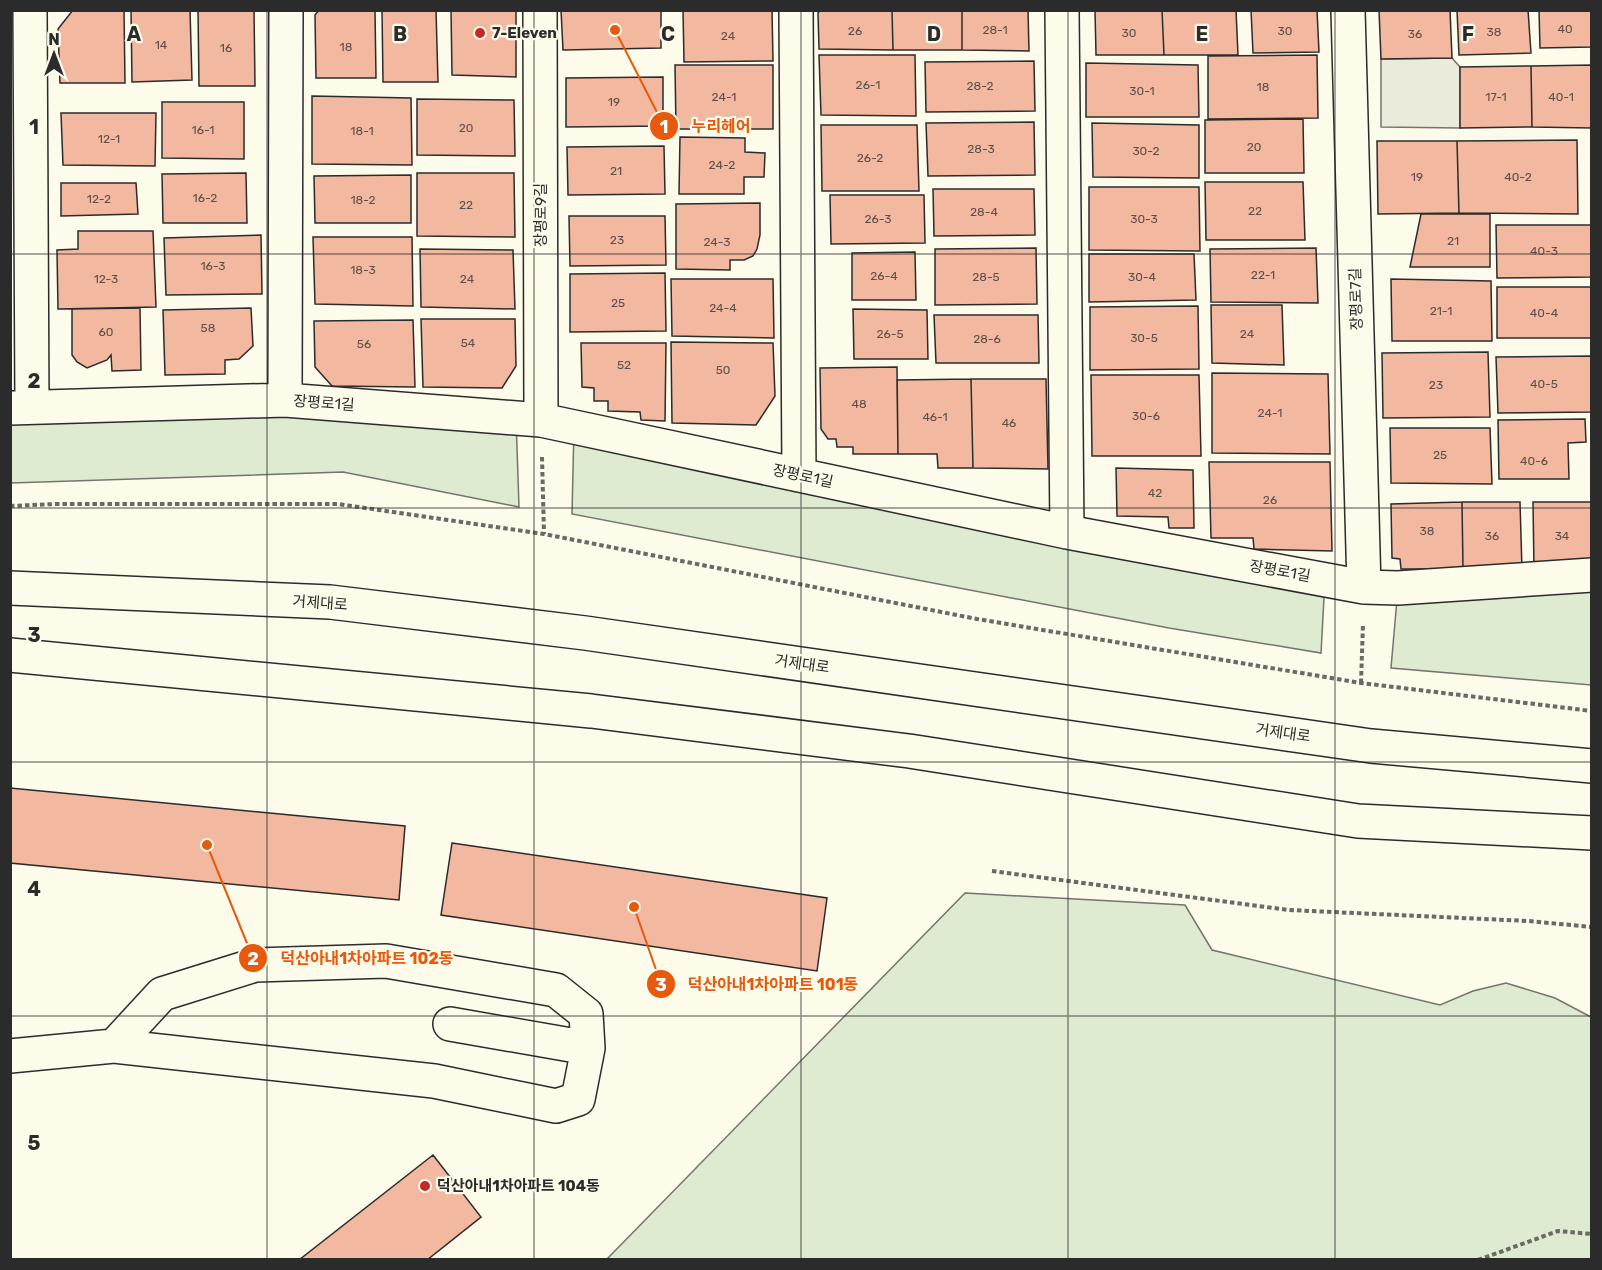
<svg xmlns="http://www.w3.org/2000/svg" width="1602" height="1270" viewBox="0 0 1602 1270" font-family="Rubik,'Noto Sans KR',sans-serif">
<rect width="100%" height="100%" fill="#fdfbea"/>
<!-- green -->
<path fill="#deebd1" stroke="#74746e" stroke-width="1.5" d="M10,408L516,418L519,507L343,472L11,483Z
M574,427L1325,579L1321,653L1169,628L572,514Z
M1591,575V685L1391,668L1398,588Z
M965,893L1185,905L1212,950L1440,1005L1473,991L1506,983L1555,998L1591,1017V1259H607Z"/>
<!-- parking -->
<path fill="#eceadb" stroke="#74746e" stroke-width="1.5" d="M1452,58L1460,67V128L1381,127V59Z"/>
<!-- building -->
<path fill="#f2b8a0" stroke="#2b2b2b" stroke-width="1.5" d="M73,10H124L125,83H60L58,29Z
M131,10H190L192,80L132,82Z
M198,10H254L255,86H199Z
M319,10H375L376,78H316L315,15Z
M382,10H436L438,82H383Z
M451,10H516V77L452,75Z
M561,10H661V48L563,50Z
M683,10H772L773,61L684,62Z
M820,10H892L893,50L819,49L818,13Z
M892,10H962V50H893Z
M962,10H1028L1029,51L962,50Z
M1095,10H1162L1164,55H1096Z
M1162,10H1236L1238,55H1164Z
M1251,10H1317L1319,52L1253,53Z
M1379,10H1450L1452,58L1381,59Z
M1457,10H1528L1531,53L1459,55Z
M1539,10H1592V47L1540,48Z
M819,55H915L916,116L821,115Z
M1317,55L1318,118L1208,119V56Z
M1034,61L1035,111L926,112L925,62Z
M1086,63L1198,65L1199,117H1086Z
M675,65H773V129H676Z
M1592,65V128L1532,127L1531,66Z
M1531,66L1532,127L1460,128V67Z
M663,77V126L566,127V78Z
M312,96L411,98L412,165L312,164Z
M417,99L514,100L515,156L417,155Z
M162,102H244V159L162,158Z
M61,113H156L155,166L63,165Z
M1303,119L1304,173H1205V120Z
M1034,122L1035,175L928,176L926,123Z
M1092,123L1199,125V178L1093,177Z
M821,125H917L919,191H822Z
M680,137L745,138V152L765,153L764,177H744V194H679Z
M1577,140L1578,214L1459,213L1457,141Z
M1377,141H1457L1459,213L1378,214Z
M664,146L665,194L568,195L567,147Z
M246,173L247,223H163L162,174Z
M417,173H514L515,237L417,236Z
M411,175V223H315L314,176Z
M1205,182H1303L1305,240H1206Z
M61,183H136L138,214L61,216Z
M1089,187H1199L1200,251L1089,250Z
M933,189H1034L1035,235L934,236Z
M830,195H924L925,243L831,244Z
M760,203V235L757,249L753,256L744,260H730V270L676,269V204Z
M1421,214H1490V267H1410Z
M569,216H665L666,265L570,266Z
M1496,225H1592V277L1497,278Z
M78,231H153L156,307L58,309L57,250L78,249Z
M261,235L262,294L166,295L164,238Z
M313,237H412L413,306L315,304Z
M1036,248L1037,304L935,305V249Z
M1316,248L1318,303L1211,302L1210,249Z
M420,249L513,250L515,309L421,307Z
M915,252L916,300H852V253Z
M1089,254H1194L1196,300L1089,302Z
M665,273L666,331L570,332V274Z
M671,279H773L774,338L672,336Z
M1391,279L1491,281L1492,341H1392Z
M1497,287H1592V338H1497Z
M1211,305H1282L1284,365L1212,363Z
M1198,306L1199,369L1090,370V307Z
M140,308L141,370L112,371L111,355L107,360L87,368L77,362L72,355V309Z
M251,308L253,346L239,359L225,360V374L165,375L163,310Z
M853,309L927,310L928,359H854Z
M934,315H1038L1039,363H936Z
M421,319H515L516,366L502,388L423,387Z
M413,320L415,387L332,386L315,367L314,321Z
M671,342L773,343L775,396L756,425L672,423Z
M581,343H666L665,421L641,420L640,412L608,411V401H594V388L582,387Z
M1488,352L1490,417L1383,418L1382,353Z
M1592,356V412L1498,413L1496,357Z
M897,367L898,454H853V447H837L836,439H828L821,429L820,368Z
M1212,373L1328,374L1330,454L1212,453Z
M1091,375H1199L1201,456H1092Z
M971,379H1046L1048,469L973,468Z
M971,379L973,468H938L937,454H898L897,380Z
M1585,419L1586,442L1568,443L1569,479H1499L1498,420Z
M1390,428H1490L1492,484L1391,483Z
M1209,462H1330L1332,551L1254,549L1253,538H1211Z
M1116,468L1193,470L1194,528H1169L1168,517L1117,516Z
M1462,502H1520L1522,570L1463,569Z
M1462,502L1463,569H1401L1400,559L1392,558L1391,504Z
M1533,502H1592V569L1534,571Z
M10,788L405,826L399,900L10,863Z
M452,843L827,898L817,971L441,915Z
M433,1155L481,1217L427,1260H299Z"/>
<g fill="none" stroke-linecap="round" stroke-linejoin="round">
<!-- minor casing -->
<g stroke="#2b2b2b" stroke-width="36">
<path id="minor" d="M30,10L32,407
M540,10L541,420
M796,10L799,475
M1062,10L1067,532
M1348,10L1364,587
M285,400L286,10
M10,408L285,400L541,420L1067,532L1364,587L1398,588L1592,575
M450,1024L588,1048
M10,1056L114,1046L434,1081L556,1106L578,1099L588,1048L586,1014L556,990L386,961L255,965L162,994L114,1046"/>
</g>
<!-- major casing -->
<g stroke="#2b2b2b" stroke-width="36">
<path id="major" d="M10,588L330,602L585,633L1371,746L1592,766
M10,655L591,711L909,751L1358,821L1592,833"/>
</g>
<!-- path -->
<path stroke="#6a6964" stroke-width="4" stroke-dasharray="4.5 3" stroke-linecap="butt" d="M542,457L544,534
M10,506L55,504H338L544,534L977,619L1361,683L1592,711
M1361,683L1363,624
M992,871L1289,910L1528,921L1592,927
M1478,1260L1558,1231L1592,1234"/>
<!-- minor -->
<use href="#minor" stroke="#fdfbea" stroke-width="33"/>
<!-- major -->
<use href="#major" stroke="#fdfbea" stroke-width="33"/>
</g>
<!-- grid -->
<path fill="none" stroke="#2b2b2b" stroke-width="1.5" stroke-opacity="0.55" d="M267,10V1260M534,10V1260M801,10V1260M1068,10V1260M1335,10V1260M10,254H1592M10,508H1592M10,762H1592M10,1016H1592"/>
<!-- markers -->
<g fill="#c62828" stroke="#fdfbea" stroke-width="2">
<circle cx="480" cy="33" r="6"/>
<circle cx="425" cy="1186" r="6"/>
</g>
<g text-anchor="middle" stroke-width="4.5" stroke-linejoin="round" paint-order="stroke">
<!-- number labels -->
<g font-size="12" fill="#5d4e48">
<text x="1565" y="33">40</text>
<text x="995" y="34">28-1</text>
<text x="855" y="35">26</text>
<text x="1285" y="35">30</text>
<text x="1494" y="36">38</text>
<text x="1129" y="37">30</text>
<text x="1415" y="38">36</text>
<text x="728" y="40">24</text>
<text x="161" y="49">14</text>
<text x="346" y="51">18</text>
<text x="226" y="52">16</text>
<text x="868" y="89">26-1</text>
<text x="980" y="90">28-2</text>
<text x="1263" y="91">18</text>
<text x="1142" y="95">30-1</text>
<text x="724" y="101">24-1</text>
<text x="1496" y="101">17-1</text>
<text x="1561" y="101">40-1</text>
<text x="614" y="106">19</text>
<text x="466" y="132">20</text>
<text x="203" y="134">16-1</text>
<text x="362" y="135">18-1</text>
<text x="109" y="143">12-1</text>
<text x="1254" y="151">20</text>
<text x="981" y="153">28-3</text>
<text x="1146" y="155">30-2</text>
<text x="870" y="162">26-2</text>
<text x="722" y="169">24-2</text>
<text x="616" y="175">21</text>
<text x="1417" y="181">19</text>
<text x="1518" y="181">40-2</text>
<text x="205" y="202">16-2</text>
<text x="99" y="203">12-2</text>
<text x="363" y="204">18-2</text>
<text x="466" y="209">22</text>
<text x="1255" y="215">22</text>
<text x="984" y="216">28-4</text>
<text x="878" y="223">26-3</text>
<text x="1144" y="223">30-3</text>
<text x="617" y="244">23</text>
<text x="1453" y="245">21</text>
<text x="717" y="246">24-3</text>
<text x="1544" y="255">40-3</text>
<text x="213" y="270">16-3</text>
<text x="363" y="274">18-3</text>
<text x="1263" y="279">22-1</text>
<text x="884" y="280">26-4</text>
<text x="986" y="281">28-5</text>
<text x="1142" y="281">30-4</text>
<text x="106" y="283">12-3</text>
<text x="467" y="283">24</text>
<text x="618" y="307">25</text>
<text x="723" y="312">24-4</text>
<text x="1441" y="315">21-1</text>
<text x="1544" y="317">40-4</text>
<text x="208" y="332">58</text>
<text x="106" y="336">60</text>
<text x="890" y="338">26-5</text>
<text x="1247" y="338">24</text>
<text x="1144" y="342">30-5</text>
<text x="987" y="343">28-6</text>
<text x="468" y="347">54</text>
<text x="364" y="348">56</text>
<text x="624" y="369">52</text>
<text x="723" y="374">50</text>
<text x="1544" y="388">40-5</text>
<text x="1436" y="389">23</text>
<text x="859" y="408">48</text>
<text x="1270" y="417">24-1</text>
<text x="1146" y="420">30-6</text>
<text x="935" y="421">46-1</text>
<text x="1009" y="427">46</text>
<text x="1440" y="459">25</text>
<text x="1534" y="465">40-6</text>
<text x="1155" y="497">42</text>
<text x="1270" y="504">26</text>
<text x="1427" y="535">38</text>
<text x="1492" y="540">36</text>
<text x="1562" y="540">34</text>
</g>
<!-- poi labels -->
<g font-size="15" font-weight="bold" fill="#2b2b2b" stroke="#fdfbea" text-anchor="start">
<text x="492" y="38">7-Eleven</text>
<text x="437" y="1191">덕산아내1차아파트 104동</text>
</g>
<!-- street labels -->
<g font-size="15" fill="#2b2b2b" stroke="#fdfbea">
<text transform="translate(541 215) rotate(-90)" y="5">장평로9길</text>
<text transform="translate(1356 299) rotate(-92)" y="5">장평로7길</text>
<text transform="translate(324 403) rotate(4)" y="5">장평로1길</text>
<text transform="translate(803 476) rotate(12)" y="5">장평로1길</text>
<text transform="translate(1280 571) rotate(10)" y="5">장평로1길</text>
<text transform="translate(320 603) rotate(4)" y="5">거제대로</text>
<text transform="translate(802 664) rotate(8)" y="5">거제대로</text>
<text transform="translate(1283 733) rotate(8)" y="5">거제대로</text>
</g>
</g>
<g font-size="20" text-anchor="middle" font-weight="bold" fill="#2b2b2b" stroke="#fdfbea" stroke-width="4.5" stroke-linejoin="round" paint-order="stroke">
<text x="134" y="41">A</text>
<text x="400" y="41">B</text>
<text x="668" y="41">C</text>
<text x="934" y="41">D</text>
<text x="1202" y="41">E</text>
<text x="1468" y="41">F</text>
<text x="34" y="134">1</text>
<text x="34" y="388">2</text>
<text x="34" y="642">3</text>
<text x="34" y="896">4</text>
<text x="34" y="1150">5</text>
</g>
<!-- callouts -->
<path fill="none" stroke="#e8590c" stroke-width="2" d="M615 30L664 126M207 845L253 958M634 907L661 984"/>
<g fill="#e8590c" stroke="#fdfbea" stroke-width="2">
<circle cx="615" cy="30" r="6"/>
<circle cx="207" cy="845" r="6"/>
<circle cx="634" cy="907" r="6"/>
<circle cx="664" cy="126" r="15"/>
<circle cx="253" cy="958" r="15"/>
<circle cx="661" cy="984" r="15"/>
</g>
<g font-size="18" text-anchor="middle" font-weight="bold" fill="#fff">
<text x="664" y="133">1</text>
<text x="253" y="965">2</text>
<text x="661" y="991">3</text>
</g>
<g font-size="16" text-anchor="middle" font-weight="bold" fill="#e8590c" stroke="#fdfbea" stroke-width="4.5" stroke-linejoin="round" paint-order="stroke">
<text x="721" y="132">누리헤어</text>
<text x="367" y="964">덕산아내1차아파트 102동</text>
<text x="773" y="990">덕산아내1차아파트 101동</text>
</g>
<!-- border -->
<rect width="1602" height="1270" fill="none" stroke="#2b2b2b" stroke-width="24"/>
<!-- north arrow -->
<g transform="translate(54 54)" stroke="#fdfbea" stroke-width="4.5" paint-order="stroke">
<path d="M0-4.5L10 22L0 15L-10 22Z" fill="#2b2b2b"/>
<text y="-9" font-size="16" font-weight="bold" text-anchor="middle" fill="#2b2b2b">N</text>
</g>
</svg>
